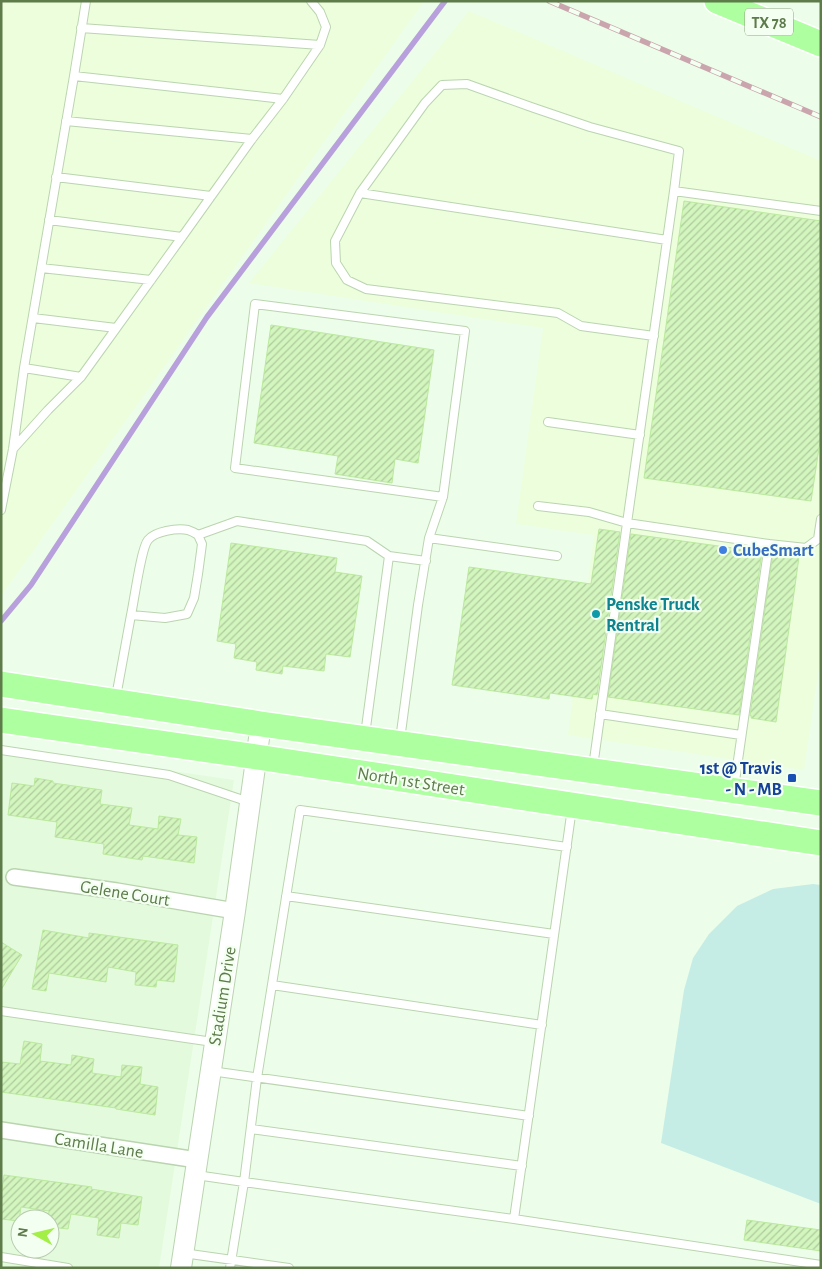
<svg xmlns="http://www.w3.org/2000/svg" width="822" height="1269" viewBox="0 0 822 1269" font-family="'Alegreya Sans',sans-serif">
<defs>
<pattern id="building-hatch" width="6" height="6" patternUnits="userSpaceOnUse" patternTransform="scale(1.25)"><rect width="6" height="6" fill="#d3f5be"/><path d="M-1 1l2-2M0 6l6-6M5 7l2-2" fill="none" stroke="#aecb9c"/></pattern>
</defs>
<rect width="100%" height="100%" fill="#ecfee9"/>
<!-- residential -->
<path fill="#e3fbdc" fill-rule="evenodd" d="M1,746L234,780L159,1268H1ZM20,1219H50V1249H20Z"/>
<!-- commercial -->
<path fill="#ecfedc" d="M1,1H424L1,596Z
M469,11L821,161V654L804,770L568,735L594,535L516,524L543,328L249,283Z"/>
<!-- garden -->
<path fill="#c5ede6" d="M813,884L821,885V1204L661,1143L684,990L693,958L709,934L737,906L773,889Z"/>
<g fill="none" stroke-linecap="round" stroke-linejoin="round">
<!-- stream -->
<path stroke="#b7a0dc" stroke-width="5.5" d="M1,621L31,585L207,317L445,1"/>
</g>
<!-- building -->
<path fill="url(#building-hatch)" stroke="#bbe99e" d="M684,201L821,221V435L811,501L644,478Z
M271,325L434,350L418,463L395,459L392,483L335,474L338,456L254,443Z
M599,529L620,532L597,695L593,694L592,699L550,693L549,699L452,685L469,567L591,584Z
M631,534L762,552L739,715L608,697Z
M231,543L337,558L335,572L362,576L350,657L326,654L324,671L283,666L282,674L256,670L257,662L234,658L236,644L217,641Z
M773,553L799,557L776,722L751,718L752,716H750Z
M35,778L53,781V783L102,790L100,804L132,808L129,825L158,829L159,816L181,819L178,835L197,837L194,863L143,856L142,860L103,854L104,844L55,837L57,822L8,815L12,783L34,786Z
M43,930L89,938V933L178,945L174,982L157,980L156,987L135,985L136,972L108,967L106,982L49,973L46,991L32,989Z
M1,942L22,955L1,990Z
M24,1041L42,1044L40,1061L71,1065L72,1055L94,1059L92,1073L121,1077L122,1065L142,1067L140,1084L158,1087L155,1115L116,1109V1108L1,1092V1062L20,1064Z
M4,1175L92,1187L91,1189L142,1197L138,1225L121,1223L119,1238L97,1235L99,1218L71,1214L68,1229L50,1227V1219H48L49,1211L21,1207L19,1221L1,1219V1196Z
M747,1220L821,1230V1251L744,1240Z"/>
<g fill="none" stroke-linecap="round" stroke-linejoin="round">
<!-- service casing -->
<g stroke="#bbd4b0" stroke-width="10">
<path id="service" d="M81,28L320,45
M74,76L283,99
M66,121L252,139
M56,177L211,196
M360,193L667,240
M49,220L182,237
M41,268L151,280
M33,318L116,328
M654,336L581,326L558,313L366,289L347,280L336,263L335,241L360,193L425,103L442,85L467,84L534,108L590,127L679,151L674,191
M24,368L81,377
M548,422L640,435
M13,449L48,410L81,377L182,237L252,139L283,99L320,45L326,27L320,12L311,1
M538,506L589,512L627,523L674,191L821,211
M1,510L13,449L24,368L74,76L86,1
M198,535L237,521L367,541L389,556
M429,538L557,556
M769,544L806,548L818,539L821,519
M116,697L131,615L165,618L187,614L194,598L198,574L202,544L198,535C195,533 191,531 188,530C177,528 155,531 148,540C141,548 134,602 131,615
M600,714L741,735
M365,735L389,556L426,561
M400,740L418,605L429,538L443,497L465,331L255,304L235,468L443,497
M1,750L169,775L249,802
M593,767L627,523L769,544L734,788
M286,896L554,934
M272,985L542,1025
M1,1011L213,1042
M211,1071L529,1116
M251,1129L522,1166
M196,1175L244,1182L257,1078L300,810L567,847
M514,1219L821,1265
M183,1253L289,1268
M1,1257L68,1268
M230,1268L244,1182L514,1219L572,808"/>
</g>
<!-- minor casing -->
<g stroke="#bbd4b0" stroke-width="18">
<path id="minor" d="M14,877L117,891L235,911
M1,1130L197,1160"/>
</g>
<!-- tertiary casing -->
<g stroke="#bbd4b0" stroke-width="22">
<path id="tertiary" d="M181,1268L235,911L261,724"/>
</g>
<!-- primary casing -->
<g stroke="#fff" stroke-width="28">
<path id="primary" d="M717,1L821,44
M1,684L261,724L821,803
M1,720L257,757L821,843"/>
</g>
<!-- service -->
<use href="#service" stroke="#fff" stroke-width="8"/>
<!-- minor -->
<use href="#minor" stroke="#fff" stroke-width="15"/>
<!-- tertiary -->
<use href="#tertiary" stroke="#fff" stroke-width="20"/>
<!-- primary -->
<use href="#primary" stroke="#adff9f" stroke-width="25"/>
<!-- rail casing -->
<g stroke="#caa5ad" stroke-width="5.5">
<path id="rail" d="M549,1L821,117"/>
</g>
<!-- rail -->
<use href="#rail" stroke="#f3fff1" stroke-width="4" stroke-dasharray="11" stroke-linecap="butt"/>
</g>
<!-- markers -->
<circle fill="#3f7fe0" stroke="#f3fff1" stroke-width="2" cx="723" cy="550" r="5"/>
<circle fill="#0f9aa8" stroke="#f3fff1" stroke-width="2" cx="596" cy="614" r="5"/>
<rect fill="#1a4fb4" stroke="#f3fff1" stroke-width="2" x="787" y="773" width="10" height="10" rx="2.5"/>
<g text-anchor="middle" stroke-width="4.5" stroke-linejoin="round" paint-order="stroke">
<!-- shield labels -->
<rect fill="#f3fff1" stroke="#8ba37c" stroke-width="1" x="745" y="8.5" width="48" height="27" rx="4"/>
<g font-size="16" font-weight="bold" fill="#5e7b4a">
<text x="769" y="28">TX 78</text>
</g>
<!-- shop labels -->
<g font-size="18" font-weight="bold" fill="#366cbe" stroke="#f3fff1" text-anchor="start">
<text x="733" y="556">CubeSmart</text>
</g>
<!-- culture labels -->
<g font-size="18" font-weight="bold" fill="#0d838f" stroke="#f3fff1" text-anchor="start">
<text x="606" y="610">Penske Truck<tspan x="606" dy="21">Rentral</tspan></text>
</g>
<!-- transit labels -->
<g font-size="18" font-weight="bold" fill="#164399" stroke="#f3fff1" text-anchor="end">
<text x="782" y="774">1st @ Travis<tspan x="782" dy="21">- N - MB</tspan></text>
</g>
<!-- street labels -->
<g font-size="18" fill="#5e7b4a" stroke="#f3fff1">
<text transform="translate(411 781) rotate(9)" y="6">North 1st Street</text>
<text transform="translate(125 893) rotate(9)" y="6">Gelene Court</text>
<text transform="translate(222 996) rotate(-81)" y="6">Stadium Drive</text>
<text transform="translate(99 1145) rotate(9)" y="6">Camilla Lane</text>
</g>
</g>
<!-- border -->
<rect width="822" height="1269" fill="none" stroke="#5e7b4a" stroke-width="5"/>
<!-- north arrow -->
<g transform="translate(35 1234) rotate(278)"><circle r="24" fill="#f3fff1" stroke="#b7caae"/>
<path d="M0-4L9 19L0 12L-9 19Z" fill="#a3ef47"/>
<text y="-8" font-size="14" font-weight="bold" text-anchor="middle" fill="#5e7b4a">N</text>
</g>
</svg>
